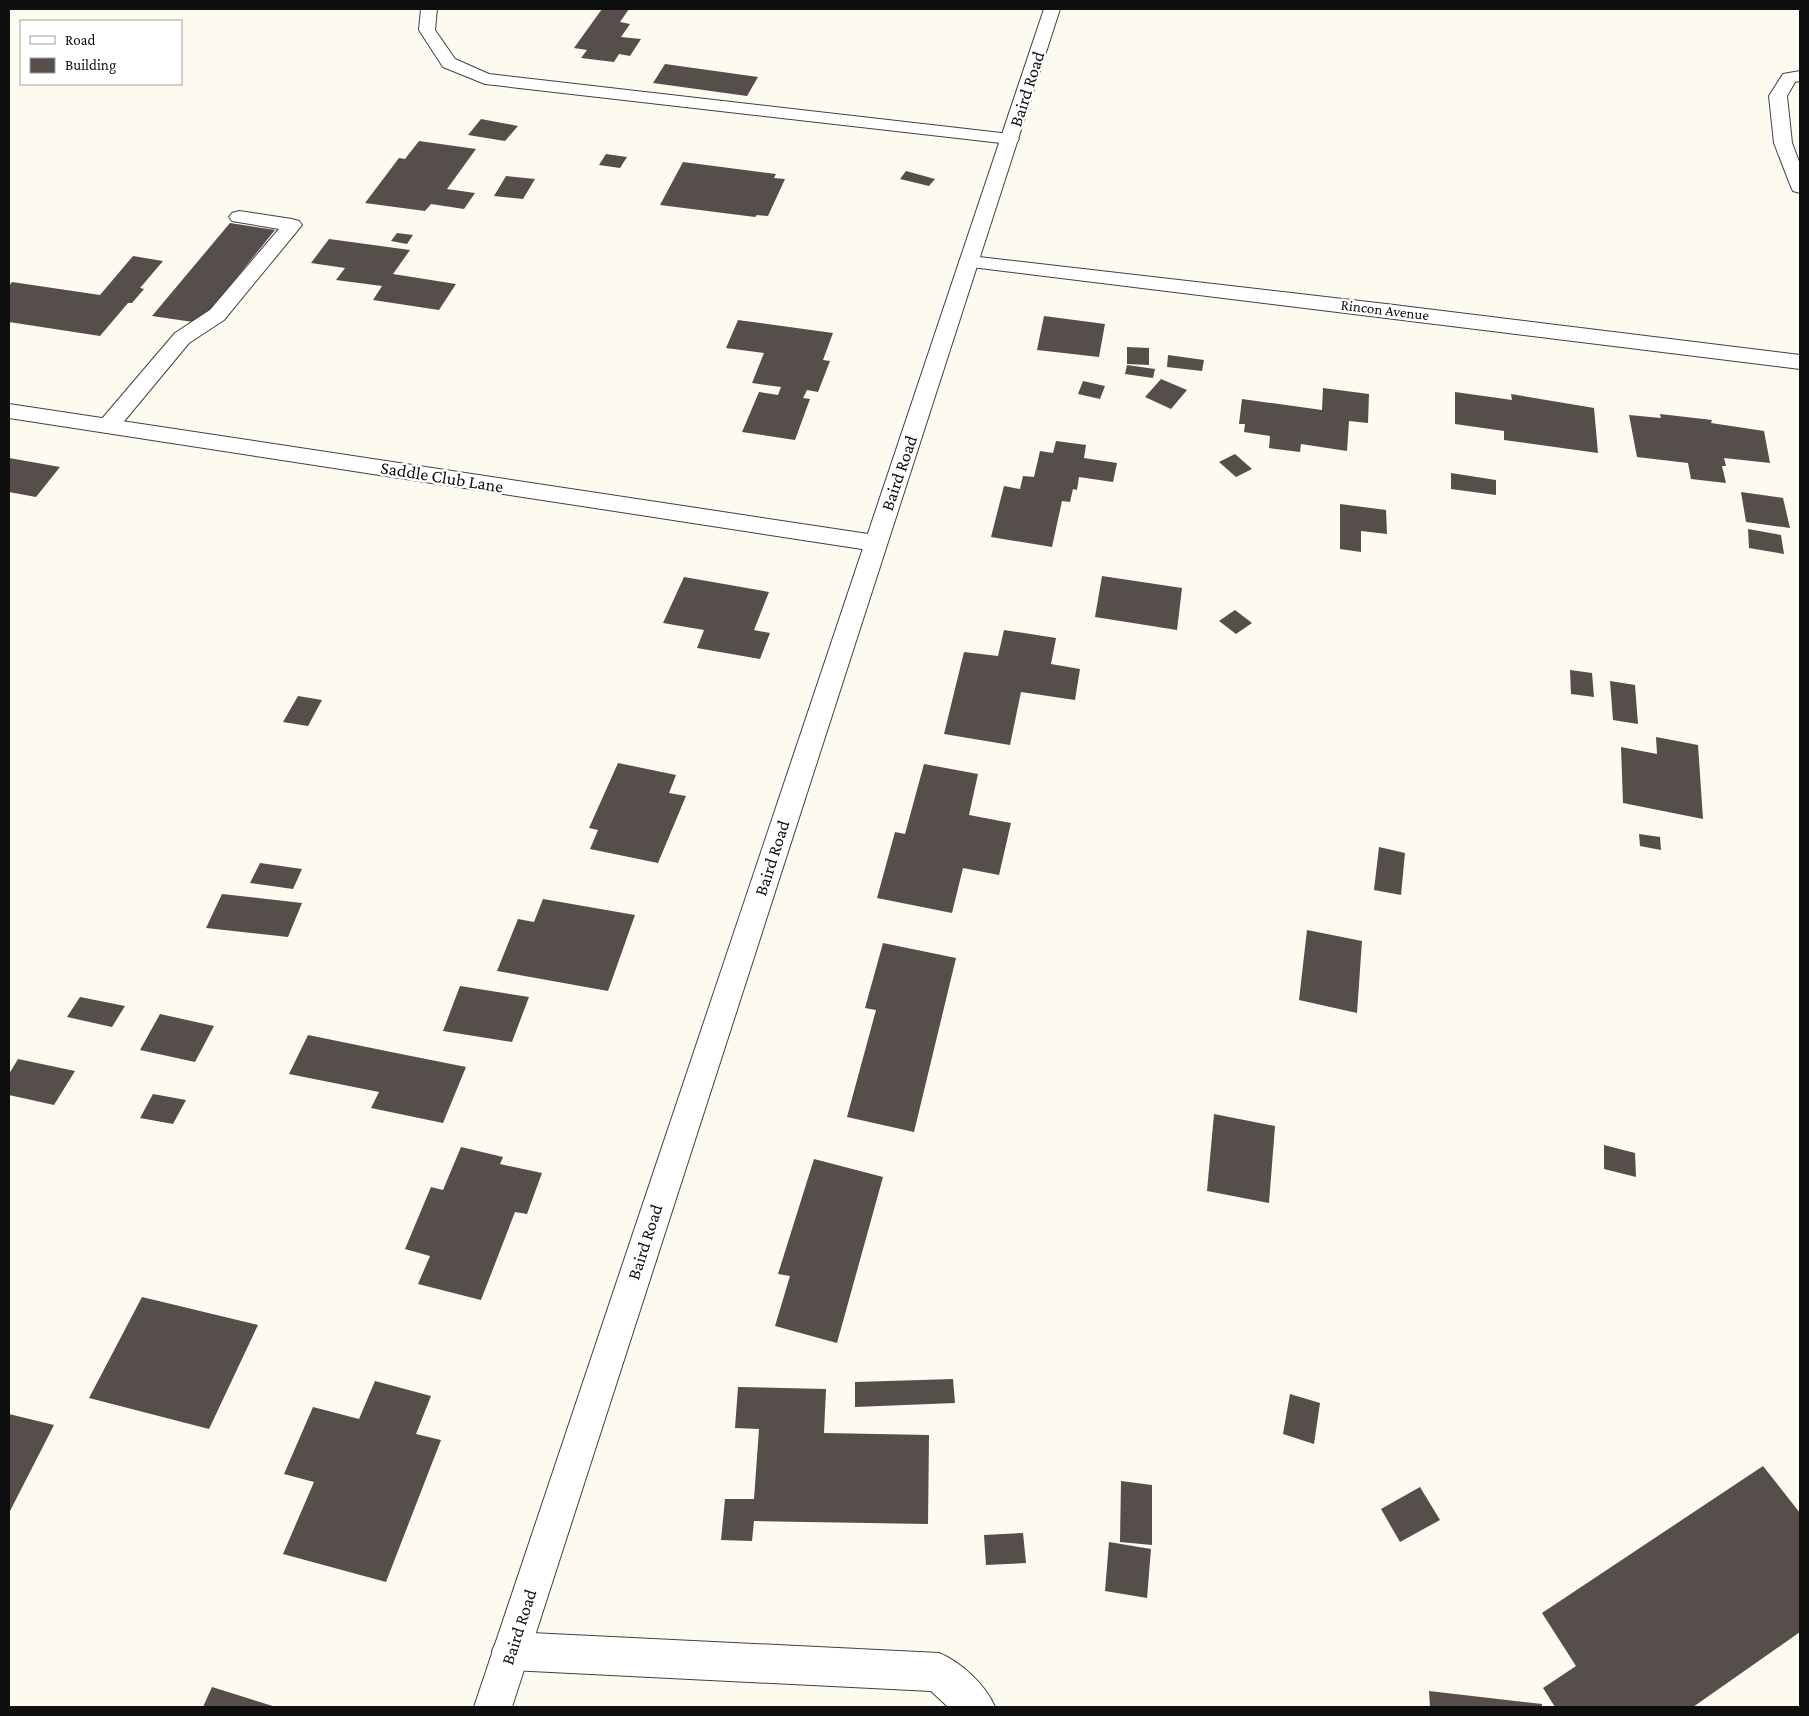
<svg xmlns="http://www.w3.org/2000/svg" width="1809" height="1716" viewBox="0 0 1809 1716" font-family="'Crimson Pro',serif">
<rect width="100%" height="100%" fill="#fdfaf0"/>
<!-- building -->
<path fill="#554e4b" d="M602,9H629L620,22L630,24L621,37L641,39L630,56L619,54L614,62L581,58L587,50L574,48Z
M665,64L758,77L747,96L653,83Z
M481,119L518,126L505,141L468,135Z
M419,141L476,149L447,189L475,193L464,209L431,204L425,211L365,203L399,158L405,159Z
M606,154L627,157L620,168L599,165Z
M683,162L776,174L774,178L785,179L768,216L757,215L755,217L660,205Z
M906,171L935,179L929,186L900,179Z
M506,176L535,179L523,199L494,196Z
M230,223L275,230L200,323L152,316Z
M397,233L413,235L407,244L391,241Z
M329,239L410,250L393,274L456,284L439,310L373,300L382,286L336,280L345,268L311,263Z
M133,256L163,261L140,288L144,289L132,303H128L100,336L9,322V286L12,282L100,295Z
M1044,316L1105,324L1099,357L1037,350Z
M738,320L833,333L823,360L830,361L818,392L807,390L803,398L810,399L795,440L742,432L759,392L778,395L781,387L752,383L764,353L726,348Z
M1127,347L1149,348V365L1127,364Z
M1168,355L1204,360L1202,371L1167,367Z
M1127,365L1155,369L1153,378L1125,374Z
M1161,379L1187,390L1171,409L1145,397Z
M1083,381L1105,386L1100,399L1078,394Z
M1323,388L1369,394L1368,423L1349,421L1347,451L1301,444L1300,452L1269,448L1270,436L1244,432L1245,424H1239L1242,399L1322,410Z
M1455,392L1512,400L1511,394L1594,408L1598,453L1504,440V431L1455,424Z
M1660,414L1712,420L1711,423L1764,431L1770,463L1724,458L1726,466H1722L1726,483L1691,479L1688,463L1637,457L1629,415L1661,418Z
M1056,441L1086,445L1084,458L1117,463L1113,482L1079,477L1077,490L1073,489L1070,502L1062,501L1052,547L991,537L1004,486L1020,489L1023,476L1034,477L1040,451L1053,453Z
M1235,454L1252,469L1236,477L1219,462Z
M9,458L60,467L36,497L9,492Z
M1451,473L1496,480V495L1451,489Z
M1741,492L1783,498L1790,528L1746,522Z
M1340,504L1386,510L1387,534L1361,531V552L1340,549Z
M1748,529L1781,535L1784,554L1749,548Z
M1102,576L1182,588L1177,630L1095,617Z
M684,577L769,592L754,630L770,633L760,659L697,648L704,630L663,623Z
M1235,610L1252,623L1236,634L1219,621Z
M1004,630L1056,638L1051,664L1080,669L1075,700L1021,692L1010,745L944,734L964,652L998,656Z
M1570,670L1592,673L1594,697L1571,694Z
M1610,681L1635,685L1638,724L1613,720Z
M298,696L322,700L308,726L283,722Z
M1656,737L1698,745L1703,819L1623,803L1621,747L1657,754Z
M618,763L676,775L669,793L686,796L658,863L590,849L598,830L589,828Z
M924,764L978,774L969,815L1011,823L999,875L963,868L952,913L877,898L895,832L905,834Z
M1639,834L1660,837L1661,850L1640,846Z
M1379,847L1405,853L1401,895L1374,890Z
M260,863L302,869L293,889L250,883Z
M222,894L302,903L288,937L206,928Z
M543,899L635,915L608,991L497,971L518,919L534,922Z
M1307,930L1362,941L1357,1013L1299,1000Z
M883,943L956,958L914,1132L847,1117L876,1010L865,1008Z
M460,986L529,997L512,1042L443,1031Z
M80,997L125,1006L112,1027L67,1017Z
M160,1014L214,1026L195,1062L140,1050Z
M308,1035L396,1053L466,1067L443,1123L371,1108L379,1092L289,1074Z
M18,1059L75,1071L54,1105L9,1095V1074Z
M153,1094L186,1100L173,1124L140,1118Z
M1214,1114L1275,1126L1269,1203L1207,1191Z
M1604,1145L1635,1153L1636,1177L1604,1169Z
M461,1147L503,1157L500,1164L542,1173L527,1214L515,1212L481,1300L418,1284L430,1256L405,1249L431,1187L443,1190Z
M814,1159L883,1177L837,1343L775,1326L790,1276L778,1274Z
M142,1297L258,1325L209,1429L89,1398Z
M953,1379L955,1403L855,1407V1382Z
M375,1381L431,1396L416,1434L441,1440L386,1582L283,1554L314,1482L284,1474L313,1407L359,1419Z
M738,1387L826,1389L824,1433L929,1435L928,1524L754,1521L752,1541L721,1540L725,1499H754L759,1429L735,1428Z
M1290,1394L1320,1403L1314,1444L1283,1434Z
M9,1414L54,1425L9,1513Z
M1763,1466L1800,1513V1632L1693,1707H1555L1543,1688L1576,1666L1542,1613Z
M1121,1481L1152,1485V1545L1120,1542Z
M1420,1487L1440,1520L1400,1542L1381,1509Z
M1023,1533L1026,1563L986,1565L984,1535Z
M1109,1542L1151,1549L1147,1598L1105,1591Z
M212,1687L276,1707H203Z
M1429,1691L1542,1704V1707H1430Z"/>
<g fill="none" stroke-linecap="round" stroke-linejoin="round">
<!-- service casing -->
<g stroke="#414141" stroke-width="2">
<path id="service" d="M421,9H437L435,30L455,59L489,74L1010,134L1016,135L1019,139L1016,143L1010,144L485,84L443,67L419,30Z
M1800,71V81L1795,82L1787,96L1792,143L1800,164V193L1793,191L1791,187L1774,143L1769,96L1783,74Z
M239,211L292,219L299,221L302,225L224,320L189,343L116,431L108,433L100,431L97,426L100,421L175,333L210,310L279,229L232,221L229,217L232,213Z
M511,1632L939,1653C961,1662 986,1685 995,1707H948L931,1691L511,1670L498,1664L492,1651L498,1638Z"/>
</g>
<!-- minor casing -->
<g stroke="#414141" stroke-width="2">
<path id="minor" d="M970,256L1386,304L1800,355V369L963,266L960,262L963,258Z
M9,404L875,535L883,537L887,543L883,549L875,551L9,418Z"/>
</g>
<!-- tertiary casing -->
<g stroke="#414141" stroke-width="2">
<path id="tertiary" d="M1044,9H1060L512,1707H474Z"/>
</g>
<!-- service -->
<use href="#service" fill="#fff" fill-rule="evenodd"/>
<!-- minor -->
<use href="#minor" fill="#fff" fill-rule="evenodd"/>
<!-- tertiary -->
<use href="#tertiary" fill="#fff" fill-rule="evenodd"/>
</g>
<g text-anchor="middle" stroke-width="5" stroke-linejoin="round" paint-order="stroke">
<!-- far-street labels -->
<g font-size="15" fill="#0e0e0e" stroke="#fff">
<text transform="translate(1385 310) rotate(7)" y="5">Rincon Avenue</text>
</g>
<!-- street labels -->
<g font-size="18" fill="#0e0e0e" stroke="#fff">
<text transform="translate(1027 89) rotate(-72)" y="6">Baird Road</text>
<text transform="translate(899 473) rotate(-71)" y="6">Baird Road</text>
<text transform="translate(442 477) rotate(9)" y="6">Saddle Club Lane</text>
<text transform="translate(772 858) rotate(-72)" y="6">Baird Road</text>
<text transform="translate(645 1242) rotate(-72)" y="6">Baird Road</text>
<text transform="translate(519 1627) rotate(-72)" y="6">Baird Road</text>
</g>
</g>
<!-- border -->
<rect width="1809" height="1716" fill="none" stroke="#0e0e0e" stroke-width="20"/>
<!-- legend -->
<rect x="20" y="20" width="162" height="65" fill="#ffffff" stroke="#9f9f9f"/>
<rect x="30" y="36" width="25" height="8" fill="#ffffff" stroke="#9f9f9f"/>
<text x="65" y="45" font-size="15" fill="#0e0e0e">Road</text>
<rect x="30" y="58" width="25" height="15" fill="#554e4b" stroke="#9f9f9f"/>
<text x="65" y="70" font-size="15" fill="#0e0e0e">Building</text>
</svg>
